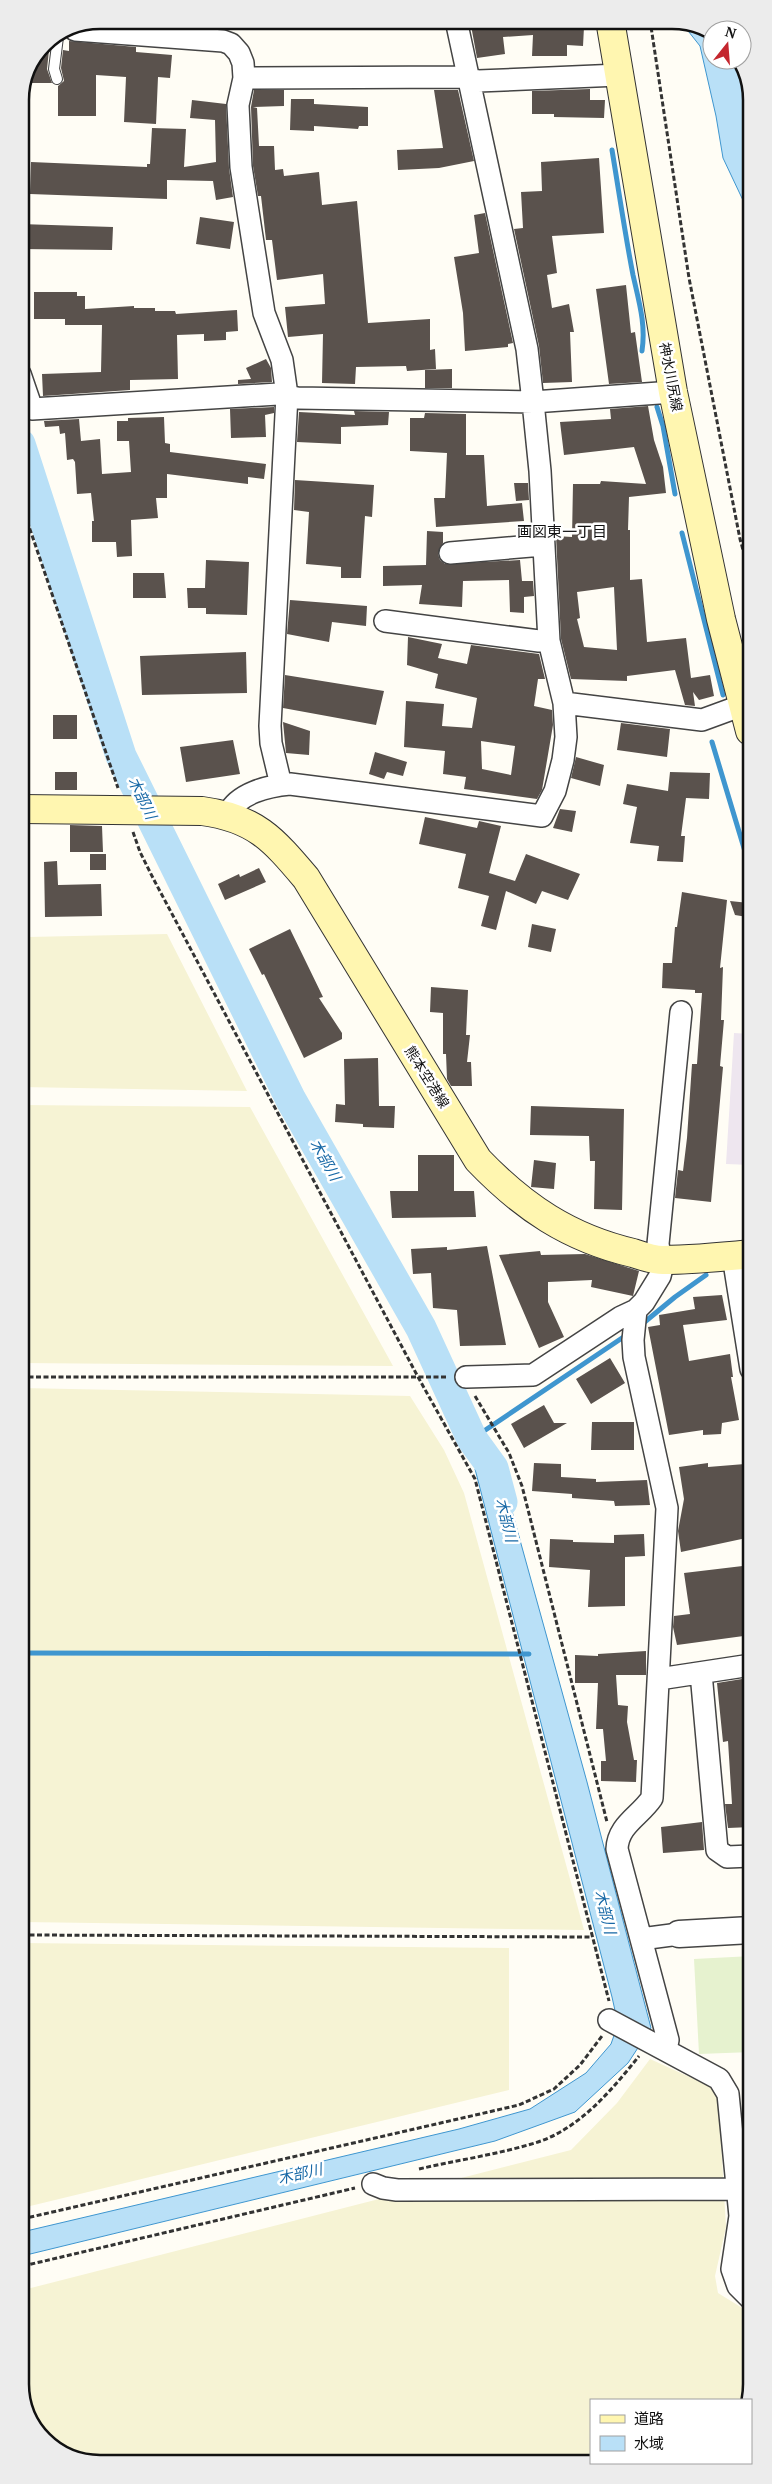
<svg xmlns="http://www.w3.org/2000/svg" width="772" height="2484" viewBox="0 0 772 2484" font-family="'PT Serif','Noto Sans JP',serif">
<rect width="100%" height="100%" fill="#fffdf5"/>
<!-- industrial -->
<path fill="#eee6ef" d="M734,1033L750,1034L751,1165L726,1164Z"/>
<!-- farmland -->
<path fill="#f6f3d4" d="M21,830H30L28,937L167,934L247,1091L21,1087Z
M21,1105L250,1107L393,1366L21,1363Z
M21,1388L410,1396L444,1450L464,1493L584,1930L22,1922Z
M22,1943L509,1948V2090L22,2208Z
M650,2059L718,2090L726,2227L715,2276L718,2293L752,2314V2384L746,2400H591V2462L95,2464L48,2444L23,2404V2290L571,2150L617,2103Z"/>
<!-- pitch -->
<path fill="#e6f2cf" d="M752,1956V2052L699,2054L694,1959Z"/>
<!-- water -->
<path fill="#b9e0f7" stroke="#3f96cf" d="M681,22L712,35V60H737L749,80V213L723,158L716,116L700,46Z
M497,1457L587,1782L651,2028L628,2063L575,2112L495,2141L22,2256V2232L459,2129L530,2109L586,2073L611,2044L618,2024L612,1997L475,1469Z"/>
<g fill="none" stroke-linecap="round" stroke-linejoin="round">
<!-- stream -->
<path stroke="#3f96cf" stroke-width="5" d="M583,20V22
M612,150C619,192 625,234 633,275C639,302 646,324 642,351
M657,407L663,426L675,494
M682,533L723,695
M712,742L750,868
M641,1325L675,1297L706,1275
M472,1439L628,1334
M22,1653L529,1654"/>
<!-- river -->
<path stroke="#b9e0f7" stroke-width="31" d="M20,444L121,756L291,1100L421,1328L472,1439L493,1468L502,1502"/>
</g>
<!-- building -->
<path fill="#5a524d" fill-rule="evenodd" d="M470,20H551V26L584,27L583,46L567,45V56H532L533,35L503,37L505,54L477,58Z
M69,41L136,47V52L172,55L170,78L158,77L156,124L124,122L126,77L96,75V116H58V86L64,81L61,68L63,50L69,51Z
M41,50H49L47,69L52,83H27Z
M590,89V100H605L604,118L554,117V114H532V91Z
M254,90H284V106L253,107L257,108L259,146H274L275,170L283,169L284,176L319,172L322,205L357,201L368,323L430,319V350L435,349L436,369L407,371L406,366L356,367L355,384L322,383L323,334L288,337L285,307L325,304L323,274L277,280L272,240H266L261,196H258L253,166L251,107Z
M434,90H458L474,161L439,168L398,170L397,150L443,148Z
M291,99H314V104L368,107V126H359L358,129L314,126V131L290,130Z
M192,100L226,104L229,168L233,197L216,200L213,181L167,180V199L30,194L31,162L147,167V164H150L152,128L186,129L184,167L216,162L215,120L190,118Z
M599,158L604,233L552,236L557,273L547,275L552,308L569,304L574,332H570L572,382L543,383L539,346L514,229L523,228L521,192L542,191L541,162Z
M485,213L513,343L508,344V347L465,351L463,313L454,257L479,253L474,215Z
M200,217L234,222L230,249L196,244Z
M20,224L113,227L112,250L20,249Z
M626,285L631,333L635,332L642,382L609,384L596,289Z
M34,292H77V296H85V309L134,306V308H155V311H175L176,314L237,310L238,331L226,332V340L204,341V334L177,335L178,379L130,380V390L43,396L42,374L101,372L102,325H65V319H34Z
M266,359L271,368L272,382L238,384V380L251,379L246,368Z
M452,369V388H425V370Z
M648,406L654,440L663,467L666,493L629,497L628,530H630V580L642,579L647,642L686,638L691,678L710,675L714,696L699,700L693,692L695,706L685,705L675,670L627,676V681L571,679L561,639L556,536L572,537L573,484H600L601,481L646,484L634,447L564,455L560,422L611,419L610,409ZM614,587L617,650L584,647L577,619L580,618L577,592Z
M274,407V413L265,415L266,437L231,438L230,409Z
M354,411L389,412L388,425L341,427V444L297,442L299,412L355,415Z
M425,413L466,414V455H484L487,506L522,503L524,521L436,527L434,498H445L447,453L410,451V418H424Z
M164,417L165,443L170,444V452L266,464L264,479L248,477V484L167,474V498H156L158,518L131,520L132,556L117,557L116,542H92V521H94L91,493L77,494L75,462L73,459L67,460L65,433L60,434L59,426L45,427L44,421L79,419L81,441L100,439L102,474L131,472L129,441H117V421H128V418Z
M295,480L374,485L372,517L365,516L361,578H341V567L306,564L309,512L294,510Z
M514,483H528L529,500L516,501Z
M427,531L443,532V543L438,554L440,560L445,564L520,560L522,581H533L534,596L524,597V613L510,612L509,580L463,581L462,607L419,604L422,585L383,586V566L426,565Z
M206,560L249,562L247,615L206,614V608H188L187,588H205Z
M133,573H164L166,598H133Z
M290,600L367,606L366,626L332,622L329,642L287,634Z
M408,637L442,644L438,658L467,664L471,645L539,654L545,679H538L534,706L552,710L553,725L542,790L537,799L464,789L466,777L443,774L445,751L404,747L406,701L444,704L442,726L472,728L477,698L435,688L438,674L407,665ZM481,741L515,746L511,775L482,769Z
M246,652L247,693L142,695L140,656Z
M285,675L384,691L376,725L283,708Z
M53,715H77V739H53Z
M283,722L310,731L309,755L286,753Z
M621,723L670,729L667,757L617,750Z
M233,740L240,774L186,782L180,747Z
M375,752L407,762L403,776L387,772L384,779L369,774Z
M576,757L604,765L600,786L571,778Z
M55,772H77V790H55Z
M670,772L710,773L709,799L686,798L681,836H685L683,862L657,861L659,846L630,843L637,807L623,804L627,784L668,791Z
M560,809L576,811L572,832L553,828Z
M425,817L477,828L479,821L501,826L489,873L515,881L526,854L580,874L568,900L542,891L536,904L506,891L496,930L481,926L489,896L458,888L466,854L419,844Z
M70,825L102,826L103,852H70Z
M90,854H106V870H90Z
M57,861L58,885L101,884L102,916L45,917L44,862Z
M259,868L266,882L225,900L218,884L239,874L240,877Z
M682,892L727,900L720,968L723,967L721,1020H724L720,1066L723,1067L711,1202L675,1198L678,1170L683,1171L687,1138L692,1064H697L702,993H695V990L662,988L663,963H672L675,927H677Z
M730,901L749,903L747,917L735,915Z
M532,924L556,929L551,952L528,947Z
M290,929L323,997L319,998L342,1033V1039L304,1058L264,974L262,975L249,949Z
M431,987L468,990L466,1035H470L467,1062H471L472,1086H451L447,1079L446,1054H443V1013L430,1012Z
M378,1058L379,1106H395L394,1128L363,1127V1124L335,1122L336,1104L345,1105L344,1059Z
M531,1106L624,1109L622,1210L594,1209L595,1161H590L589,1136L530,1135Z
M418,1155H454V1191H474L476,1217L392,1218L390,1191H418Z
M534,1160L556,1163L554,1189L531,1187Z
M487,1246L506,1345L460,1346L457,1310L433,1308L431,1273L413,1274L411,1249L447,1247V1250Z
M540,1251L541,1255L585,1254L639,1271L633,1296L591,1287L592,1280L548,1282V1302L564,1337L539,1348L499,1255Z
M722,1295L727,1320L683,1325L689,1361L730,1354L733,1377H731L739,1420L722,1423L721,1434L703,1435V1430L669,1435L648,1327L660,1325L659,1315L695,1309L693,1297Z
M610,1358L625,1383L591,1404L576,1379Z
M544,1405L554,1423H567L524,1448L511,1424Z
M592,1422H634V1450H591Z
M534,1463L561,1464V1477L596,1479V1482L647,1480L650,1505L615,1506L614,1501L572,1498V1494L532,1491Z
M708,1463V1467L745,1464L749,1503H751V1537L681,1552L678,1531L684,1499L679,1467Z
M644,1534L645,1556L625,1557V1606L588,1607L590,1570L549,1567L550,1539L573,1540V1542L614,1543V1535Z
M751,1565V1635L677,1645L673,1627L674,1616L690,1614L684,1573Z
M646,1651V1675H616L618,1705L628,1706L627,1722L634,1760H637L636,1782L601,1781V1761H606L603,1729H596L598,1683H575V1655L598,1656V1654Z
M742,1679V1681L751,1680V1704L748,1705L751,1742V1827L728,1828L725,1804H732L728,1741L723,1742L717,1683Z
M702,1822L704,1850L663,1853L661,1827Z"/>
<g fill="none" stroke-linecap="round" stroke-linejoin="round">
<!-- service casing -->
<g stroke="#444" stroke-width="12">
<path id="service" d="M57,79L54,69L58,37"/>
</g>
<!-- minor casing -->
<g stroke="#444" stroke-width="24">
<path id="minor" d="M75,30L223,41L231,44L239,53L243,63L244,78L238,105L241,167L264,313L282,360L287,395L270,726L271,743L281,785
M244,78L461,77L478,81L619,75
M20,374L32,409L278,394L297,398L533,402L673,392
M450,553L543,545
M385,621L539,641H549
M564,703L702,720L743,705
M228,814C238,793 268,786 290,784L542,816L555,791L563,760L566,737L564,703L549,641L540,471L533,402L527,349L456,20
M733,1256L751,1369
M636,1310L633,1340L634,1357L667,1508L652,1798C639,1817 618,1825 617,1849L668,2040L666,2050
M466,1377L533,1375L621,1317L636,1310L644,1302L660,1276L662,1268L658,1244L681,1012
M701,1673L717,1850L727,1857L751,1856
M659,1679L751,1665
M641,1939L679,1934
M609,2020L719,2079L728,2094L740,2216L732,2269L738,2286L752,2300
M373,2184L383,2188L397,2190L738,2189"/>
</g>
<!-- tertiary casing -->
<g stroke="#444" stroke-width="29">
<path id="tertiary" d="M679,1934L751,1930"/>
</g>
<!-- secondary casing -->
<g stroke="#333" stroke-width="30">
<path id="secondary" d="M610,20L673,392L721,619L750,731
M21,809L202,811C255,818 273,839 306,878L478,1160C523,1207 569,1238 633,1253C642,1256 653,1260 663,1260C692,1260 722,1257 751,1254"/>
</g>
<!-- path -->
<path stroke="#333" stroke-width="3" stroke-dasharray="5 2.5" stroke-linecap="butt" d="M650,20L689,278L740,539L750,575
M20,500L118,788
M133,832L140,852L154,880L418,1377L475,1479L609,2001
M21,1377H448
M475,1396L509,1453L522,1486L607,1822
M22,1935L592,1937
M419,2169C458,2160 500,2154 538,2142C580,2128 612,2090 639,2056
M22,2219L519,2105L554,2089L580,2065L602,2036
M23,2266L355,2188"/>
<!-- service -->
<use href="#service" stroke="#fff" stroke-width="10"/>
<!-- minor -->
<use href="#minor" stroke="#fff" stroke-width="21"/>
<!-- tertiary -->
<use href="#tertiary" stroke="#fff" stroke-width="26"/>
<!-- secondary -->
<use href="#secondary" stroke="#fff6b0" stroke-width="28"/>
</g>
<g text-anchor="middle" stroke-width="5" stroke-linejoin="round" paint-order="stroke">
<!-- street labels -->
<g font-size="14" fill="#111" stroke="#fff">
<text transform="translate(671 377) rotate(79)" y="5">神水川尻線</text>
<text transform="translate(427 1077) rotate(58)" y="5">熊本空港線</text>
</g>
<!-- neighbourhood labels -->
<g font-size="15" fill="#111" stroke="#fff">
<text x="562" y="537">画図東一丁目</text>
</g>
<!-- water labels -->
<g font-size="15" font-style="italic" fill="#1768a6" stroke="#fff">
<text transform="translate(142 798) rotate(64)" y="5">木部川</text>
<text transform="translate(325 1160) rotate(60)" y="5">木部川</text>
<text transform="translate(506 1520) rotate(76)" y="5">木部川</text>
<text transform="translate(605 1912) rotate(76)" y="5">木部川</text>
<text transform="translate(300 2174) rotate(-13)" y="5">木部川</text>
</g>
</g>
<!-- crop -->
<path d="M0 0H772V2484H0ZM100 29H672A71 71 0 0 1 743 100V2384A71 71 0 0 1 672 2455H100A71 71 0 0 1 29 2384V100A71 71 0 0 1 100 29Z" fill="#ececec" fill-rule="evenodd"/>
<path fill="none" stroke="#111" stroke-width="2.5" d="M100 29H672A71 71 0 0 1 743 100V2384A71 71 0 0 1 672 2455H100A71 71 0 0 1 29 2384V100A71 71 0 0 1 100 29Z"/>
<!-- legend -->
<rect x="590" y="2399" width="162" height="65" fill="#ffffff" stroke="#a0a0a0"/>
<rect x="600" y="2415" width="25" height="8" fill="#fff6b0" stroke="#a0a0a0"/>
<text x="634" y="2424" font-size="15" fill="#111111">道路</text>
<rect x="600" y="2436" width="25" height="15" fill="#b9e0f7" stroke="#a0a0a0"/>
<text x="634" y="2449" font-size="15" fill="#111111">水域</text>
<!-- north arrow -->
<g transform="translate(727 45) rotate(17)"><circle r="24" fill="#ffffff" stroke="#a0a0a0"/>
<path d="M0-4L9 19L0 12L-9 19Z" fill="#c4262e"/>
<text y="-8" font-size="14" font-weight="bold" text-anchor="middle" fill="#111111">N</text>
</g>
</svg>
